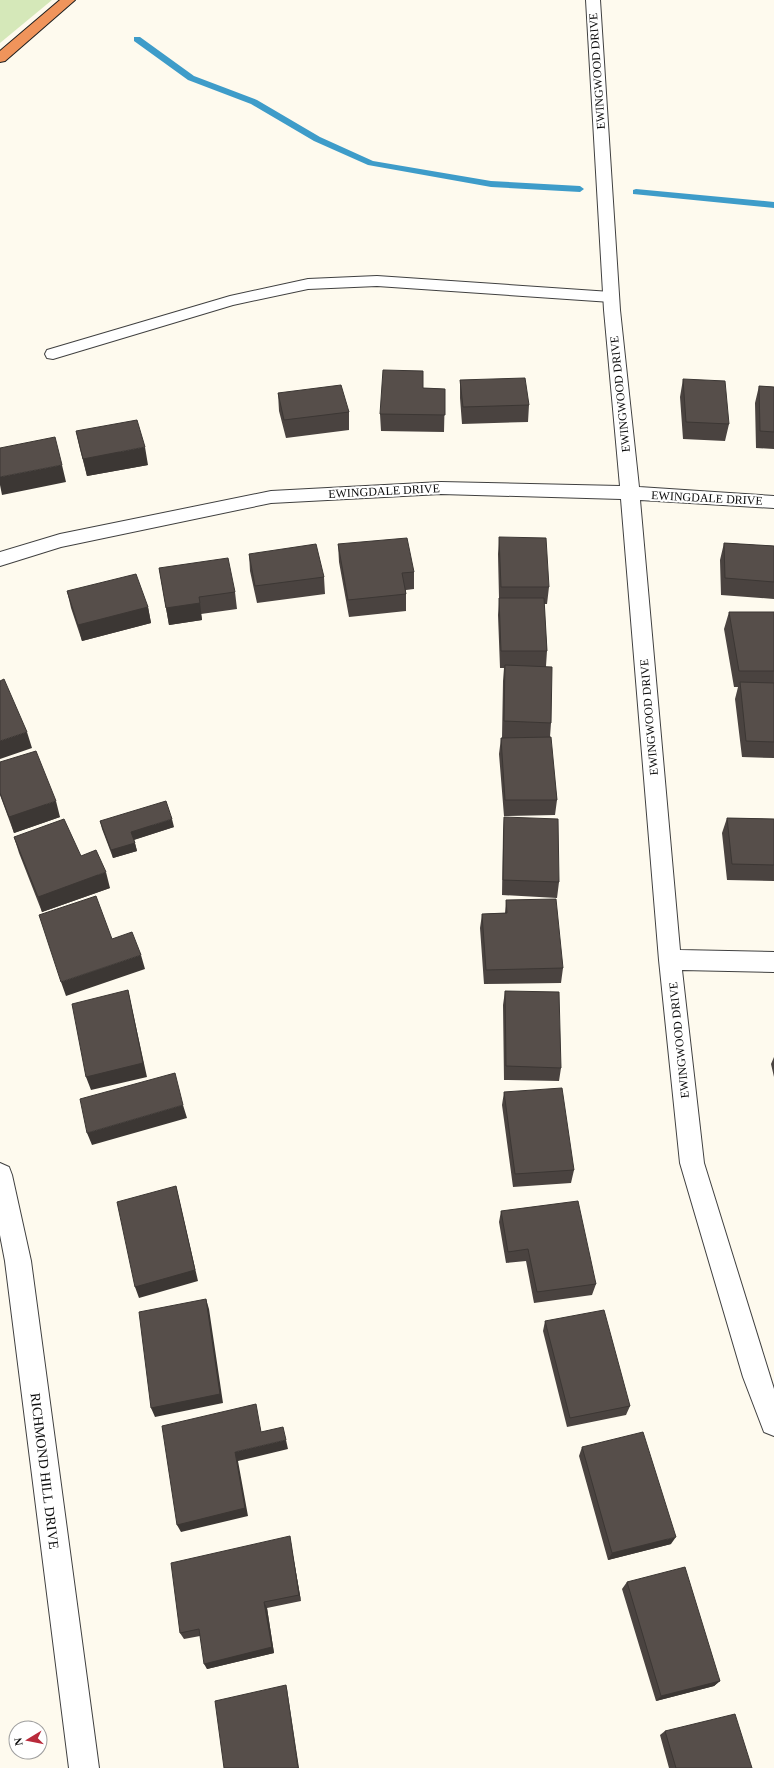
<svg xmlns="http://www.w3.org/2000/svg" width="774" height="1768" viewBox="0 0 774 1768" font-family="'Times New Roman',serif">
<rect width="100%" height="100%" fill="#fefaee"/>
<!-- green -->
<path fill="#d5e8b9" d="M0,0H52L0,43Z"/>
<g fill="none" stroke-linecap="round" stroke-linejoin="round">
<!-- stream -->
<path fill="#3e9cc9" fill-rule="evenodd" d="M134,37H140L194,76L257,100L320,137L373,161L491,181L580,186L584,189L580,192L491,187L368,165L314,141L251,104L188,80L134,41Z
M636,189L774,202V208L633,194V190Z"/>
<!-- service casing -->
<g stroke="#404040" stroke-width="2">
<path id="service" d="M377,276L611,292L617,293L619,297L617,301L611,302L377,286L308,289L233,305L53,359L47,358L45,354L47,350L230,296L308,279Z"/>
</g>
<!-- minor casing -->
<g stroke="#404040" stroke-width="2">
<path id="minor" d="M586,0H600L620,310L639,487L774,496V508L640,500L680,950L774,952V972L682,970L704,1163L774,1389V1436L764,1432L743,1377L680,1163L659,960L621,499L441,494L271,503L61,547L0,566V552L60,534L271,491L441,482L620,486L604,310Z
M0,1163L9,1167L12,1175L31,1261L99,1768H69L5,1261L0,1235Z"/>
</g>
<!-- motorway casing -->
<g stroke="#1e1e1e" stroke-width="2">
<path id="motorway" d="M60,0H75L5,61L0,62V51Z"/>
</g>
<!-- service -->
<use href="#service" fill="#fff" fill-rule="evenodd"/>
<!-- minor -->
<use href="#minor" fill="#fff" fill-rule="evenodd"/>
<!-- motorway -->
<use href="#motorway" fill="#f0945b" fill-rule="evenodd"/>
</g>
<!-- wall -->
<path fill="#4a4340" d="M683,379L729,424L725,441L683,439L680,397Z
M460,380L529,405L528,422L462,424L460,398Z
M759,386L774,387V449L756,448L755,403Z
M423,388L445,389L444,432L381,431L380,414Z
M278,393L349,412V430L286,438L279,411Z
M76,431L148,465L87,476L80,449Z
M499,537L549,587L547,604H544L547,651L546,666L551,723L550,737L557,800L555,815L504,816L499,754L501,738H509H502L503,681L504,668H500L498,615L499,598L498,554Z
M724,543L774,546V599L721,595L720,560Z
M338,544L414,572V589L406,590V611L349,617L339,562Z
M249,554L324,577L325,594L257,603L250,571Z
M159,568L235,592L237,609L201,614L202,620L169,625Z
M67,591L148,607L151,623L82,641L71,608Z
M729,612H774V758L742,757L735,699L738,687H734L724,629Z
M0,762L60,817L14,833L0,795Z
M504,817L559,882L557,898L502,895L503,832Z
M727,818L774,819V881L727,880L722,833Z
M100,821L174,827L134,840L137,851L113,858L102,829Z
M14,837L81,856L110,888L42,912L19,853Z
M506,900L563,968L561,983L484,984L480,928L482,914L505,913Z
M505,991L561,1068L559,1081L504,1080L503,1005Z
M774,1057V1077L771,1064Z
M504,1092L574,1170L571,1183L513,1187L502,1105Z
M501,1211L596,1284L592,1295L534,1303L526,1261L506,1263L499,1222Z
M545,1321L630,1406L626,1415L567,1427L543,1331Z
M582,1447L671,1544L608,1560L579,1456Z
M291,1544L301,1601L267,1608L274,1653L207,1669L200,1636L184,1639L180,1633Z
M627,1582L720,1681L714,1686L656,1701L622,1589Z
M665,1731L752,1768H669L660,1735Z"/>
<!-- shaded-wall -->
<path fill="#3c3734" d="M145,447L148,465L87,476L83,459Z
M62,465L66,482L2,495L0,485V477Z
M200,603L202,620L169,625L166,608Z
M148,607L151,623L82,641L78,625Z
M27,732L32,748L0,759V741Z
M56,801L60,817L14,833L9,817Z
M172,819L174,827L133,840L131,832Z
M135,843L137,851L113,858L111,850Z
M106,872L110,888L42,912L38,897Z
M141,955L145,969L66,996L61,982Z
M128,990L131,1004L147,1077L91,1090L86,1077Z
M183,1105L187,1118L92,1145L87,1133Z
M176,1186L198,1281L139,1298L135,1287Z
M206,1299L209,1309L223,1403L155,1417L151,1408Z
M286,1440L288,1449L238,1461L248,1516L181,1532L177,1525L235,1452Z
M290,1536L291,1544L301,1601L299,1595Z
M676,1537L671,1544L608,1560L612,1553Z
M264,1602L267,1608L274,1653L207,1669L204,1664Z
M720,1681L714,1686L656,1701L661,1696Z
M286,1685L287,1689L299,1768H298Z"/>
<!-- building -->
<path fill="#564e4a" stroke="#3c3734" d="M383,370L423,371V388L445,389V415L380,414Z
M525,378L529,405L463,407L460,380Z
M683,379L725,381L729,424L686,422Z
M341,385L349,412L284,420L278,393Z
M759,386L774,387V432L760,431Z
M137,420L145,447L83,459L76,431Z
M55,437L62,465L0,477V448Z
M499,537L546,538L549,587H501Z
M407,538L414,572L402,573L406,594L348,600L338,544Z
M724,543L774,546V582L725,578Z
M316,544L324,577L255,586L249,554Z
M228,558L235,592L199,597L200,603L166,608L159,568Z
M136,574L148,607L78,625L67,591Z
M499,598H544L547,651H501Z
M729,612H774V671H739Z
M505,665L552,667L551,723L504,721Z
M4,679L27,732L0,741V681Z
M740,682L774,683V742L746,741Z
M551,737L557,800H505L501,738Z
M36,751L56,801L9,817L0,793V762Z
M166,801L172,819L131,832L135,843L111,850L100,821Z
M504,817L558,819L559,882L503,880Z
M727,818L774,819V865L732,864Z
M64,819L81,856L96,850L106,872L38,897L14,837Z
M96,896L112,939L132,932L141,955L61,982L39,915Z
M556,899L563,968L486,970L482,914L507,913L506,900Z
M128,990L143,1063L86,1077L72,1004Z
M505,991L559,992L561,1068L506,1066Z
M175,1073L183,1105L87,1133L80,1099Z
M562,1088L574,1170L515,1174L504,1092Z
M176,1186L195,1270L135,1287L117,1202Z
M578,1201L596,1284L537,1292L528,1249L508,1252L501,1211Z
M206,1299L220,1394L151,1408L139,1312Z
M604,1310L630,1406L570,1418L545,1321Z
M256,1404L261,1432L283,1427L286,1440L235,1452L245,1508L177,1525L162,1426Z
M643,1432L676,1537L612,1553L582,1447Z
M290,1536L299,1595L264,1602L272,1647L204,1664L199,1629L180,1633L171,1563Z
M685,1567L720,1681L661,1696L627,1582Z
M286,1685L298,1768H224L215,1701Z
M735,1714L752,1768H676L665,1731Z"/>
<g text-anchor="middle" stroke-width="4" stroke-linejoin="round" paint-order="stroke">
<!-- street labels -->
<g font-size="12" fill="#0d0d0d" stroke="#fff">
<text transform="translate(597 71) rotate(-94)" y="4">EWINGWOOD DRIVE</text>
<text transform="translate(620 394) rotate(-96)" y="4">EWINGWOOD DRIVE</text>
<text transform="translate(384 491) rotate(-3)" y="4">EWINGDALE DRIVE</text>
<text transform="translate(707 498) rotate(3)" y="4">EWINGDALE DRIVE</text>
<text transform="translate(649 717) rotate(-95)" y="4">EWINGWOOD DRIVE</text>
<text transform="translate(679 1040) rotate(-96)" y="4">EWINGWOOD DRIVE</text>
</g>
<!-- near-street labels -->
<g font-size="14" fill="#0d0d0d" stroke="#fff">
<text transform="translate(45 1471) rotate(83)" y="5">RICHMOND HILL DRIVE</text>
</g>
</g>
<!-- north arrow -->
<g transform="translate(28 1740) rotate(260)"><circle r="19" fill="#ffffff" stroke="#9e9e9e"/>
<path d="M0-3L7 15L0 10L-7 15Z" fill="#b92a3b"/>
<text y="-6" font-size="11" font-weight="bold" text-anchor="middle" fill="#0d0d0d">N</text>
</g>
</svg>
